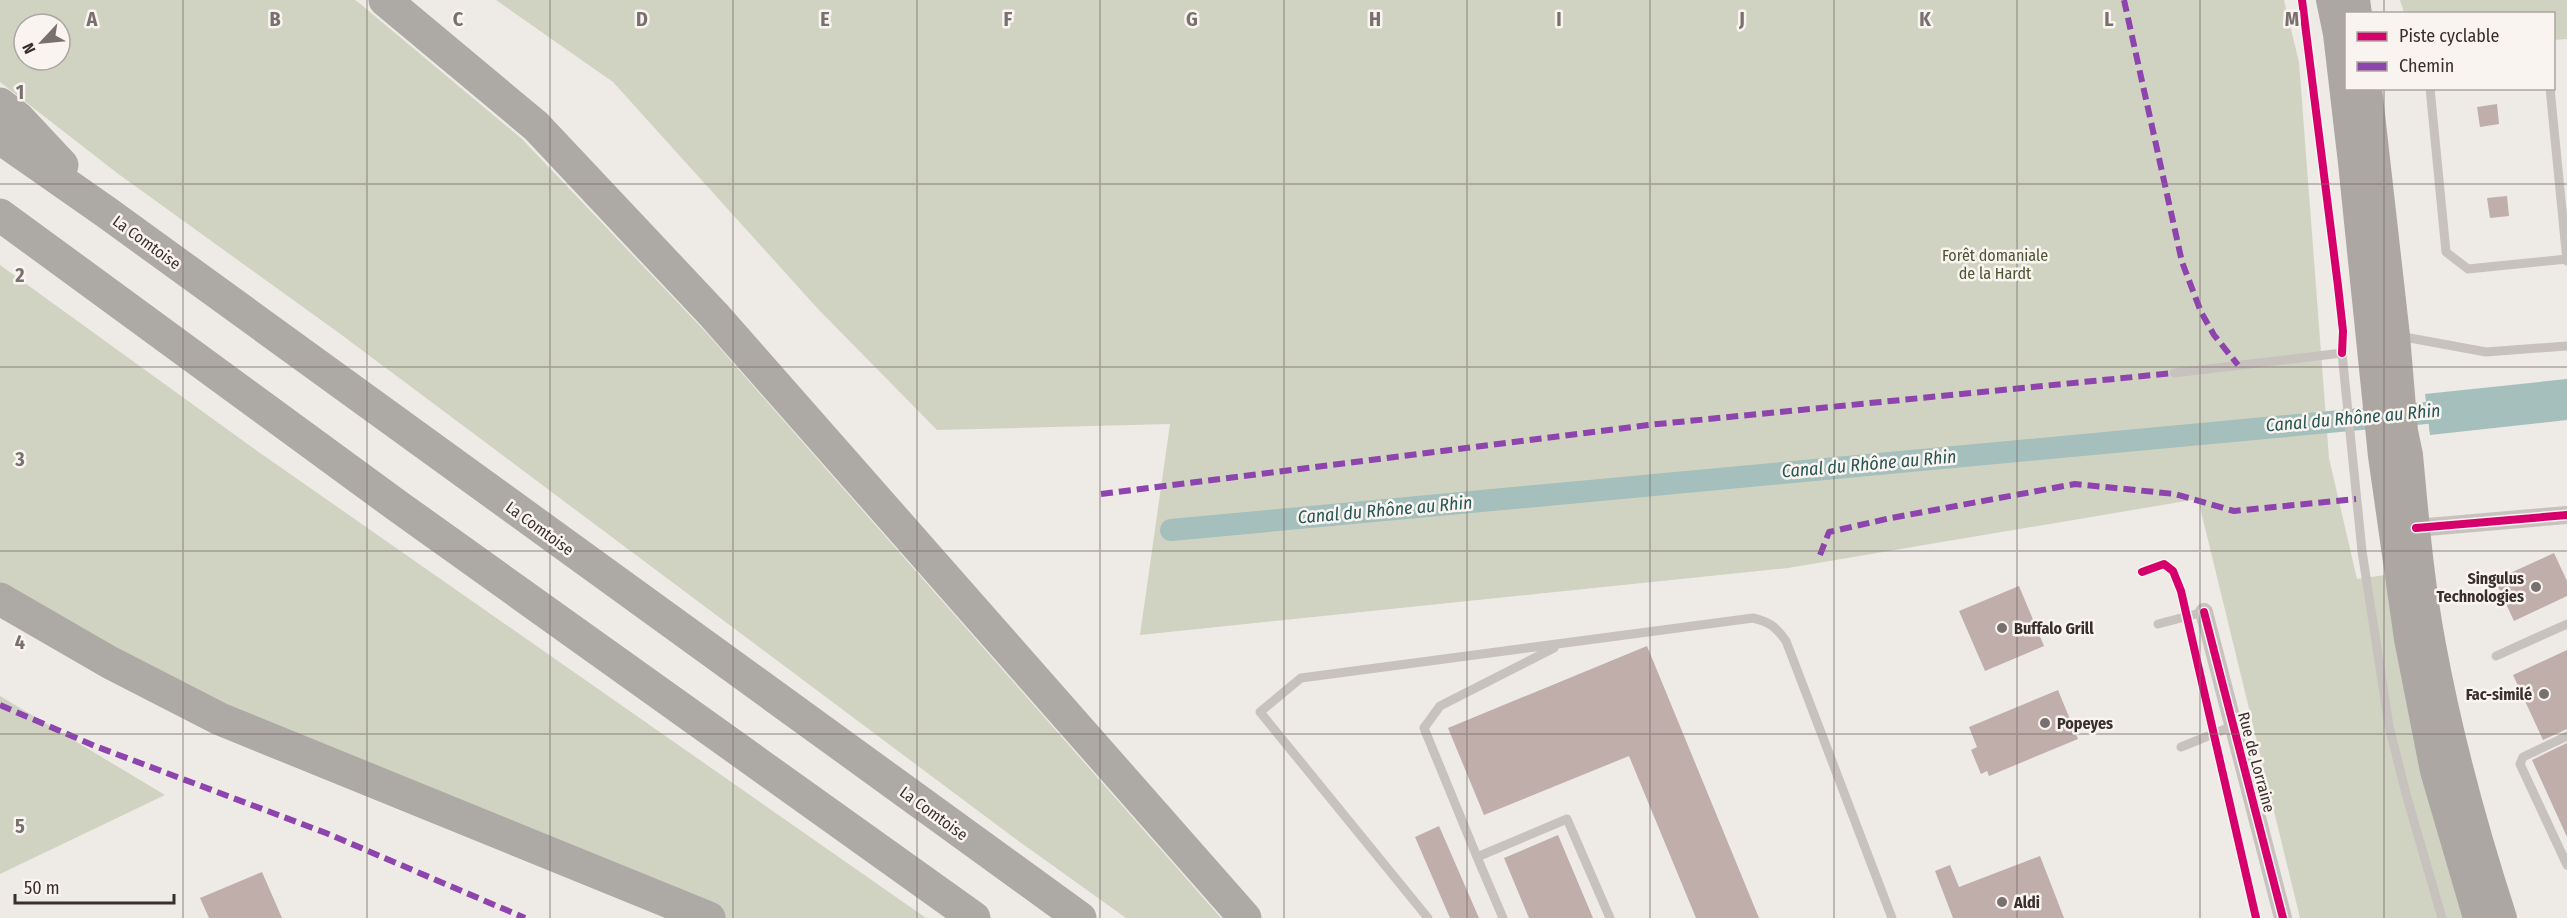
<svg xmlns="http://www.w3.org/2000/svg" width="2567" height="918" viewBox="0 0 2567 918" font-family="'Fira Sans Condensed',sans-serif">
<rect width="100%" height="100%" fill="#eeeae6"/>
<!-- green -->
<path fill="#d1d3c2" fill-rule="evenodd" d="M0,0H355L358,2L522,139L703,329L1221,918H1126L1013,837L339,333L117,173L0,82ZM24,24H60V60H24Z
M496,0H2284L2299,62L2329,458L2357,579L2385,575L2464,918H2300L2198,499L1788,568L1140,635L1170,424L937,430L819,310L613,82Z
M2400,0H2567V39L2554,40V14L2404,13Z
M0,265L253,448L926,918H726L225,708L0,587Z
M0,696L165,795L0,874Z"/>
<!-- water -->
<path fill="#a4bfbc" d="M2567,379V420L2430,435L2425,394Z"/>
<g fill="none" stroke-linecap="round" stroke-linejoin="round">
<!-- canal -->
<path stroke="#a4bfbc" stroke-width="22" d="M1171,530L2458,410"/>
</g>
<!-- building -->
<path fill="#c0aeaa" d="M2497,104L2499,124L2480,127L2477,107Z
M2507,196L2509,216L2490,218L2487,198Z
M2554,553L2567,581V596L2514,621L2495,580Z
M2019,586L2044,646L1985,671L1959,611Z
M1647,646L1759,918H1696L1629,756L1484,815L1448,728Z
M2567,650V729L2543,740L2513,675Z
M2058,690L2078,739L1989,776L1987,771L1981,774L1971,750L1977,747L1969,727Z
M2567,743V837L2532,760Z
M1439,826L1479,918H1450L1415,837Z
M1558,835L1593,918H1529L1504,858Z
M2040,856L2064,918H1953L1935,871L1950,865L1959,887Z
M262,872L282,918H209L200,898Z"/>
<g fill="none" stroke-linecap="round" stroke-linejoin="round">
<!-- lane -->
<path stroke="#c8c2bf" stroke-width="9" d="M2430,88L2446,252L2468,269L2567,259
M2550,88L2567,261
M2399,336L2486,352L2567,346
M2174,373L2342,353L2362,551L2389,726L2406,794L2442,918
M2158,624L2204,612
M2496,656L2567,624
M2567,736L2523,757L2520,764L2567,865
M2181,747L2233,726
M1477,857L1424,728L1440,706L1554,648
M1428,918L1260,712L1301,678L1753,618C1770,622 1776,627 1786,641L1892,918
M1503,918L1477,857L1567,819L1610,918"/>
<!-- street -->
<path stroke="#c8c2bf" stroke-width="18" d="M2416,528L2567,515
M2204,612L2283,918"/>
<!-- primary -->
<path stroke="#ada7a4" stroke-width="28" d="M2330,0L2337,34L2352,163L2382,456L2408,639L2434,771L2477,918
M2356,0L2358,14
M2368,88L2396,336L2404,431L2409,455C2415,518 2420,582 2432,645C2449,737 2474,829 2503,918"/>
<!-- highway -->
<path stroke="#ada9a5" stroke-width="33" d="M385,0L536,126L714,315L1245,918
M0,104L18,118L62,165
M0,138L106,212L1080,918
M0,215L399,507L974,918
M0,599L109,662L220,719L709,918"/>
<!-- quiet -->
<path stroke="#8e44ad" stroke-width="6" stroke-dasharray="12 6" stroke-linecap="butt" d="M2124,0L2182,262L2201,312L2214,335L2238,365
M1101,494L1648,425L2174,373
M1820,555L1829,532L1891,518L2075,484L2175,494L2234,511L2356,499
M0,705L95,746L326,833L525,918"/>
<!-- cycleway casing -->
<g stroke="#f9f4ef" stroke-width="11">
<path id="cycleway" d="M2302,0L2338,286L2343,331L2342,353
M2416,528L2567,515
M2142,572L2164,564L2173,571L2181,591L2256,918
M2204,612L2283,918"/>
</g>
<!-- cycleway -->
<use href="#cycleway" stroke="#d6006c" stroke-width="8"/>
</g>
<!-- grid -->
<path fill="none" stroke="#78706e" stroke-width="1.5" stroke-opacity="0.55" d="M183,0V918M367,0V918M550,0V918M733,0V918M917,0V918M1100,0V918M1284,0V918M1467,0V918M1650,0V918M1834,0V918M2017,0V918M2200,0V918M2384,0V14M2384,88V918M0,184H2567M0,367H2567M0,551H2567M0,734H2567"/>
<!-- markers -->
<g fill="#78706e" stroke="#f9f4ef" stroke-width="2">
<circle cx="2536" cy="587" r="6"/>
<circle cx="2002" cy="628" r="6"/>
<circle cx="2544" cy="694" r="6"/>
<circle cx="2045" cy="723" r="6"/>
<circle cx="2002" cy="902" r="6"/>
</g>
<g text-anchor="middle" stroke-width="5" stroke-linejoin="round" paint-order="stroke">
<!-- street labels -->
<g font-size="16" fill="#392f2d" stroke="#f9f4ef">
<text transform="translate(147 242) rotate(36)" y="6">La Comtoise</text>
<text transform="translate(540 528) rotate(36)" y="6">La Comtoise</text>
<text transform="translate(2257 762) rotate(75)" y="6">Rue de Lorraine</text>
<text transform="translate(934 813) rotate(36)" y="6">La Comtoise</text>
</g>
<!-- park labels -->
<g font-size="16" fill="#4c5533" stroke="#f9f4ef">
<text x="1995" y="261">Forêt domaniale<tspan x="1995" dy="18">de la Hardt</tspan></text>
</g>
<!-- poi labels -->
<g font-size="16" font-weight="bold" fill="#392f2d" stroke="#f9f4ef" text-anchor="start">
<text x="2524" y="584" text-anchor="end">Singulus<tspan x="2524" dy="18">Technologies</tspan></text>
<text x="2014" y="634">Buffalo Grill</text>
<text x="2532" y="700" text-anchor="end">Fac-similé</text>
<text x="2057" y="729">Popeyes</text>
<text x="2014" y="908">Aldi</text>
</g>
<!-- water labels -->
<g font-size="18" font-style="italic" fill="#265655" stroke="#f9f4ef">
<text transform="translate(2353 418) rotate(-5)" y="6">Canal du Rhône au Rhin</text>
<text transform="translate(1869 464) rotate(-5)" y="6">Canal du Rhône au Rhin</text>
<text transform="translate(1385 510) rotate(-5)" y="6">Canal du Rhône au Rhin</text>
</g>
</g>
<g font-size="20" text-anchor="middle" font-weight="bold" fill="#78706e" stroke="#f9f4ef" stroke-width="5" stroke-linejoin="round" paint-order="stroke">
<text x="92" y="26">A</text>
<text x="275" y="26">B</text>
<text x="458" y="26">C</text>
<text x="642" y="26">D</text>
<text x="825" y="26">E</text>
<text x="1008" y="26">F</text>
<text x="1192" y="26">G</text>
<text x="1375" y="26">H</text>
<text x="1559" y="26">I</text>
<text x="1742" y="26">J</text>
<text x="1925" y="26">K</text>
<text x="2109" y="26">L</text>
<text x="2292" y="26">M</text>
<text x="20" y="99">1</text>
<text x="20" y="282">2</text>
<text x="20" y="466">3</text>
<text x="20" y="649">4</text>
<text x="20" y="833">5</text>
</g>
<!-- legend -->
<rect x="2345" y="12" width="210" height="78" fill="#f9f4ef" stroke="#aca5a1" stroke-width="1.5"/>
<rect x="2357" y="32" width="30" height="9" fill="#d6006c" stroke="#aca5a1" stroke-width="1.5"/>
<text x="2399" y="42" font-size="18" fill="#392f2d">Piste cyclable</text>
<rect x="2357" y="62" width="30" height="9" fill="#8e44ad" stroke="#aca5a1" stroke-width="1.5"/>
<text x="2399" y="72" font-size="18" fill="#392f2d">Chemin</text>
<!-- north arrow -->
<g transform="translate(42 42) rotate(244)"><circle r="28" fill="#f9f4ef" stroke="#aca5a1" stroke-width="1.5"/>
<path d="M0-4.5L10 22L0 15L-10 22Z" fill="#78706e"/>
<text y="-9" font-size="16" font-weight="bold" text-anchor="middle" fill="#392f2d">N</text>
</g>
<!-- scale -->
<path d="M15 894v9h159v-9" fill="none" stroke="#392f2d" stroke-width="3"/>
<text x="24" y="894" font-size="18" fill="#392f2d" stroke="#f9f4ef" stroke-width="4.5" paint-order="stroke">50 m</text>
</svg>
